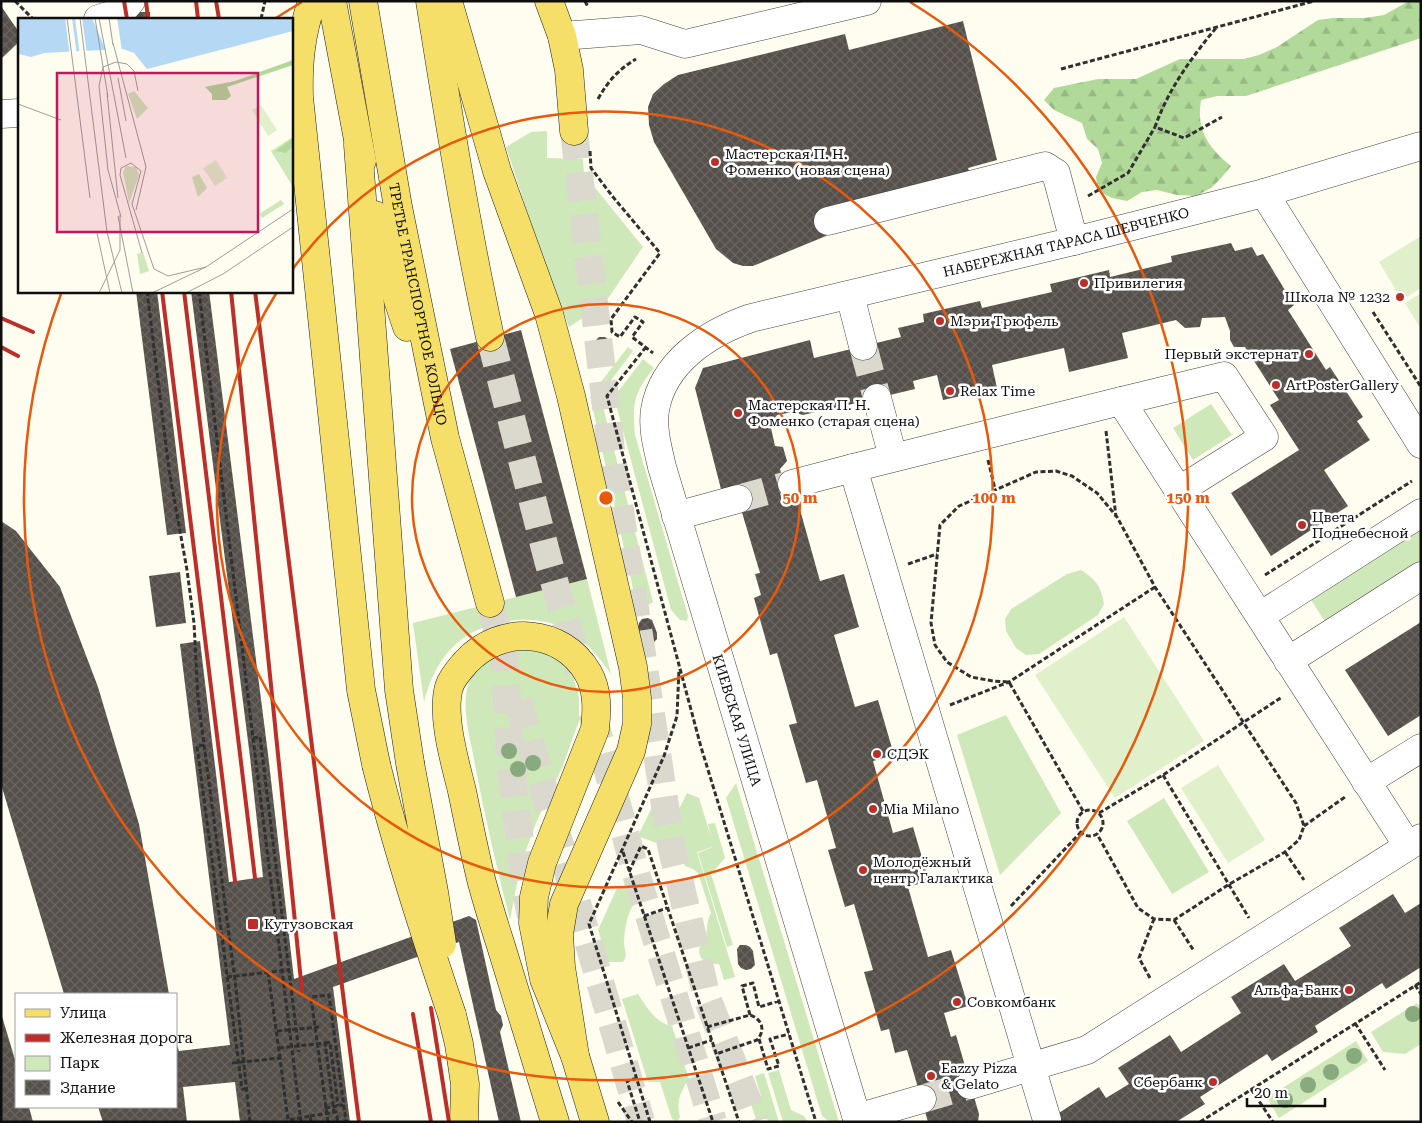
<svg xmlns="http://www.w3.org/2000/svg" width="1422" height="1123" viewBox="0 0 1422 1123" font-family="'Roboto Serif',serif">
<defs>
<pattern id="forest-firs" width="22" height="20" patternUnits="userSpaceOnUse" patternTransform="scale(1.25)"><rect width="22" height="20" fill="#b1d999"/><path d="M5 1l3.5 6h-7zM16 11l3.5 6h-7z" fill="#97b983"/></pattern>
<pattern id="building-cross-hatch" width="8" height="8" patternUnits="userSpaceOnUse" patternTransform="scale(1.25)"><rect width="8" height="8" fill="#56504b"/><path d="M0 0l8 8M0 8l8-8" fill="none" stroke="#696561"/></pattern>
</defs>
<rect width="100%" height="100%" fill="#fffdf0"/>
<!-- green -->
<path fill="#cee8ba" d="M547,131V158L583,159L584,174L643,247L609,297L592,312L569,327L533,229L506,147L531,132Z
M628,347L633,351L600,395L653,602L638,611L590,396Z
M643,359L654,368C634,393 632,403 635,435L688,616L687,621L680,620L671,610L614,397Z
M1211,404L1232,435L1193,460L1173,428Z
M1421,523V564L1327,625L1308,595Z
M1081,570C1097,580 1101,587 1104,604L1098,615L1039,654L1026,655L1016,648L1006,631L1005,619L1011,609L1067,574Z
M587,579L611,674C598,656 583,637 562,627C547,621 533,619 517,620C466,624 436,653 424,702L413,623Z
M528,650L547,654L561,663L573,677L579,697V721L562,768L536,823L520,867L510,920C497,869 485,817 475,765C471,739 460,708 469,682C478,657 504,651 528,650Z
M1006,715L1061,813L1000,875L957,735Z
M736,783L839,1122H830L822,1116L726,798Z
M687,793L699,798L711,837L708,824L715,823L725,858L711,874L733,945L727,947L698,853L715,846L697,852L735,977L724,980L719,964C708,964 696,960 700,946C701,942 705,939 706,936C708,926 706,922 711,913L698,873L693,869L685,866L681,859L667,853L656,843L638,836L655,801L678,811Z
M1164,798L1209,872L1172,894L1127,821Z
M618,886H625L633,905C627,916 625,927 624,940C623,949 629,954 623,962H608L598,930Z
M638,994C647,1008 656,1023 672,1026L689,1079C680,1092 676,1102 680,1117L677,1121L672,1119L660,1082H648L622,999Z
M1417,1003L1421,1008V1044L1405,1054L1383,1052L1371,1032Z
M1356,1041L1368,1061L1279,1118L1267,1098Z
M779,1070L791,1110L804,1116L808,1122H783L768,1073Z
M764,1073L779,1122H769L767,1119H756L750,1101L761,1096L755,1076Z"/>
<!-- forest -->
<path fill="url(#forest-firs)" d="M1409,1H1421V38L1246,96H1217L1201,100C1196,130 1208,147 1231,166L1222,177L1211,188L1196,196L1177,195L1157,190L1142,192L1127,201L1112,198L1098,191L1096,177L1102,163L1098,149L1087,139L1082,123L1054,110L1044,100L1054,88L1098,79H1136L1180,59H1244L1259,55L1277,47L1318,20L1333,18H1365L1384,15Z"/>
<!-- pitch -->
<path fill="#e0f0cb" d="M1421,236V288L1402,300L1379,262Z
M1421,293V329L1405,303Z
M1124,617L1204,741L1115,798L1035,675Z
M1218,765L1265,840L1228,863L1181,788Z"/>
<!-- building -->
<path fill="url(#building-cross-hatch)" d="M1,6L19,32V42L1,59Z
M135,12H150V19H135Z
M963,21L997,160L968,168L970,174L831,230L826,236L753,266H743L733,263L716,249L654,142L649,125L648,107L653,94L664,84L678,75L845,34L849,50Z
M1231,243L1235,251L1252,247L1257,256L1263,254L1294,305L1288,310L1326,370L1330,367L1363,417L1357,421L1370,440L1324,470L1348,506L1271,556L1231,493L1299,450L1270,405L1279,400L1245,347H1234L1230,340V331L1225,317L1202,318L1200,327L1185,328L1176,320L1122,333L1128,358L1069,372L1064,348L992,365L997,388L943,400L937,375L913,381L915,389L827,410L826,405L816,412L803,415L793,412L777,415L771,428L775,446L783,447L787,461L780,469L782,477L790,474L820,581L844,574L859,627L834,635L855,707L878,700L894,755L873,761L893,833L913,827L929,881L908,887L928,957L951,950L968,1006L944,1013L951,1037L956,1035L979,1114L978,1122H928L907,1050L895,1053L889,1029L881,1031L864,972L873,970L854,904L845,907L828,850L836,848L817,780L806,783L789,725L797,723L777,653L770,655L754,598L761,595L755,574L760,573L738,499L722,493L695,388L703,368L810,340L814,358L901,337L898,328L924,322L923,314L980,301L982,308L1052,292L1050,284L1109,270L1110,277L1172,262L1171,256Z
M136,291H157L186,533L167,535Z
M191,291H209L268,754L294,979L469,916L476,920L496,1010L501,1016L503,1025L500,1032L521,1122H499L459,942L333,987L350,1122H240L235,1082L183,1087L187,1122H103L98,1107H176V1042L179,1051L230,1045L180,644L200,641L229,882L263,877L250,757Z
M521,330L587,579L516,597L450,349Z
M599,337H605L609,340L611,345L612,356L611,362L607,365H601L597,362L595,357L594,346L595,341Z
M1,521L16,531L60,587L98,687L139,824L169,994H64L1,784Z
M180,572L186,623L156,627L149,576Z
M648,618L652,620L657,633V639L653,643L648,644L643,642L640,637L638,628L639,623L642,619Z
M1421,622V715L1388,736L1345,670Z
M1393,894L1405,913L1421,903V967L1386,989L1382,983L1315,1026L1318,1032L1272,1061L1267,1054L1200,1097L1205,1104L1176,1122H1045L1099,1087L1106,1098L1129,1084L1118,1068L1170,1035L1181,1052L1241,1013L1231,997L1284,964L1295,981L1351,946L1339,928Z
M740,945H746L750,947L753,951L755,965L751,969L746,970L741,968L738,964L737,949Z
M1,1013L16,1063V1107H29L33,1122H1Z"/>
<g fill="none" stroke-linecap="round" stroke-linejoin="round">
<!-- minor-tunnel -->
<path stroke="#dbd9ce" stroke-width="28" stroke-dasharray="28 14" stroke-linecap="butt" d="M863,346L877,398
M738,499L792,484
M922,1099L970,1085"/>
<!-- major-tunnel -->
<path stroke="#dbd9ce" stroke-width="28" stroke-dasharray="28 14" stroke-linecap="butt" d="M574,131L612,458L671,845L707,998L756,1122
M490,337L548,560L580,671
M490,603L504,654L511,767L526,892L531,916
M518,701L641,1122
M592,713L637,877L713,1122"/>
<!-- minor casing -->
<g stroke="#414141" stroke-width="29">
<g id="minor">
<path d="M98,19L121,12L131,1"/>
<path d="M562,36L641,30L685,44L867,1"/>
<path d="M1,114L19,113"/>
<path d="M1264,193L1421,444"/>
<path d="M828,221L1045,166L1056,173L1074,241"/>
<path d="M850,295L863,346"/>
<path d="M877,398L893,457"/>
<path d="M1121,401L1224,376L1264,437L1178,491"/>
<path d="M792,484L853,468"/>
<path d="M676,516L738,499"/>
<path d="M1260,616L1421,513"/>
<path d="M1288,661L1421,576"/>
<path d="M1366,782L1421,748"/>
<path d="M970,1085L1087,1050L1421,838"/>
<path d="M857,1118L922,1099"/>
<path d="M1047,1120L853,468L1121,401L1408,846"/>
<path id="s1" d="M858,1122L662,467C658,449 652,429 655,410C663,362 708,333 751,318L1074,241L1264,193L1421,146"/>
</g>
</g>
<!-- major casing -->
<g stroke="#1f1f1f" stroke-width="29">
<g id="major">
<path d="M312,1C301,35 298,61 299,97L361,690L376,764"/>
<path d="M332,1L362,161"/>
<path id="s2" d="M363,1L398,207L445,438L490,603"/>
<path d="M430,1C448,114 466,226 490,337"/>
<path d="M448,1L497,171L549,314L571,396L633,667L637,698V724L631,751L564,904L559,934L561,967L575,1056"/>
<path d="M549,1L562,36L569,70L574,131"/>
<path d="M358,145L399,690L410,763"/>
<path d="M375,215L398,300L407,327"/>
<path d="M452,1015L459,1044L465,1084L464,1122"/>
<path d="M555,1122C538,1068 522,1013 505,959C497,933 488,906 481,879C474,850 468,820 462,791C455,762 441,716 449,687C452,677 460,669 466,662C501,624 562,628 588,673C598,690 597,710 595,729L542,863L534,897L533,923L544,979L575,1056L595,1122"/>
</g>
</g>
<!-- path -->
<path stroke="#303030" stroke-width="3" stroke-dasharray="5 2.5" stroke-linecap="butt" d="M15,1L33,19
M585,1L588,7
M261,19L265,1
M1216,28C1191,58 1168,90 1155,127L1184,138L1222,117
M1061,69L1314,1
M598,99C608,81 619,69 636,59
M590,151L591,168L613,197L660,253L611,319L612,332L620,337L635,317L643,322L632,337L653,353
M1088,196L1128,173L1155,127
M147,291L169,470L187,570L194,623L198,699L235,980L250,1122
M199,291L253,738L301,1122
M1373,312L1421,387
M646,347L607,396L701,747L816,1122
M1106,431L1116,517
M988,460L995,489
M908,564L937,554
M1265,575L1412,481
M950,705L1009,682L1155,587
M253,738L260,737L299,1052
M204,745L197,746L242,1089H246
M1163,775L1249,918
M1077 823a13 13 0 1 1 26 0a13 13 0 1 1-26 0Z
M1083,811L1009,682L993,681L971,677L947,662L935,645L931,623L940,525L959,506L1036,472L1056,471L1072,476L1097,493L1117,517L1155,587L1296,803L1304,826L1299,840L1285,852L1228,885L1174,920L1154,919L1138,908L1097,834
M1099,813L1163,775L1282,697
M1304,826L1345,797
M623,852L713,1122
M1285,852L1304,880
M629,872L641,846L648,849L739,1122
M1011,906L1081,832
M644,916L667,908
M1174,920L1194,951
M268,972L280,1058
M1150,978L1139,958L1154,919
M1415,985L1421,994
M750,1015L742,986L753,983L759,1007L779,1001
M1355,1023L1385,1070
M707,1027L750,1015C762,1019 766,1030 757,1040L716,1054
M759,1039L768,1069L779,1066L770,1039L789,1034
M325,1043L330,1042L338,1106
M688,1048L712,1040
M637,1078L627,1081L640,1122
M1251,1089L1273,1122
M618,1102L632,1122
M325,1108L343,1105
M328,1122L311,997L329,995L346,1122
M650,1122L589,924L664,756L677,716L679,669
M1200,1122L1421,982"/>
<!-- minor -->
<use href="#minor" stroke="#fff" stroke-width="28"/>
<!-- major -->
<use href="#major" stroke="#f5df69" stroke-width="28"/>
<!-- rail -->
<path stroke="#bb2e29" stroke-width="4" d="M124,1L127,19
M146,1L148,19
M196,1L198,19
M216,1L219,19
M162,291L235,881
M184,291L255,878
M231,291L302,991
M255,291L359,1122
M1,318L33,332
M1,347L18,356
M431,1008L449,1122
M413,1014L431,1122"/>
<!-- major-bridge casing -->
<g stroke="#1f1f1f" stroke-width="29" stroke-linecap="butt">
<path id="major-bridge" d="M410,763L434,892L442,944
M376,764C397,849 424,932 452,1015"/>
</g>
<!-- path-bridge -->
<path stroke="#303030" stroke-width="3" stroke-dasharray="5 2.5" stroke-linecap="butt" d="M227,977L288,970
M277,1031L319,1027
M279,1048L325,1043L334,1112
M232,1063L280,1058L288,1120L310,1116L311,1122
M310,1116L336,1112L338,1122"/>
<!-- major-bridge -->
<use href="#major-bridge" stroke="#f5df69" stroke-width="28"/>
</g>
<!-- trees -->
<g fill="#89a97e">
<circle cx="509" cy="751" r="8"/>
<circle cx="533" cy="763" r="8"/>
<circle cx="518" cy="769" r="8"/>
<circle cx="1413" cy="1014" r="8"/>
<circle cx="1354" cy="1056" r="8"/>
<circle cx="1331" cy="1072" r="8"/>
<circle cx="1308" cy="1085" r="8"/>
<circle cx="1285" cy="1100" r="8"/>
</g>
<!-- distance rings -->
<g fill="none" stroke="#e8590c" stroke-width="2.5">
<circle cx="606" cy="498" r="194"/>
<path d="M292 270A388 388 0 1 1 277 292"/>
<path d="M276 18A582 582 0 0 1 302 2M910 2A582 582 0 1 1 61 294"/>
</g>
<!-- markers -->
<g fill="#bb2e29" stroke="#fff" stroke-width="2">
<circle cx="715" cy="162" r="5"/>
<circle cx="1084" cy="283" r="5"/>
<circle cx="1400" cy="297" r="5"/>
<circle cx="940" cy="321" r="5"/>
<circle cx="1309" cy="354" r="5"/>
<circle cx="1276" cy="385" r="5"/>
<circle cx="950" cy="391" r="5"/>
<circle cx="738" cy="413" r="5"/>
<circle cx="1302" cy="525" r="5"/>
<circle cx="877" cy="754" r="5"/>
<circle cx="873" cy="809" r="5"/>
<circle cx="863" cy="870" r="5"/>
<rect x="247" y="918" width="12" height="12" rx="2.5"/>
<circle cx="1349" cy="990" r="5"/>
<circle cx="957" cy="1002" r="5"/>
<circle cx="931" cy="1076" r="5"/>
<circle cx="1213" cy="1082" r="5"/>
</g>
<g text-anchor="middle" stroke-width="5" stroke-linejoin="round" paint-order="stroke">
<!-- poi labels -->
<g font-size="14" fill="#0e0e0e" stroke="#fff" text-anchor="start">
<text x="725" y="159">Мастерская П. Н.<tspan x="725" dy="16">Фоменко (новая сцена)</tspan></text>
<text x="1094" y="288">Привилегия</text>
<text x="1390" y="302" text-anchor="end">Школа № 1232</text>
<text x="950" y="326">Мэри Трюфель</text>
<text x="1299" y="359" text-anchor="end">Первый экстернат</text>
<text x="1286" y="390">ArtPosterGallery</text>
<text x="960" y="396">Relax Time</text>
<text x="748" y="410">Мастерская П. Н.<tspan x="748" dy="16">Фоменко (старая сцена)</tspan></text>
<text x="1312" y="522">Цвета<tspan x="1312" dy="16">Поднебесной</tspan></text>
<text x="887" y="759">СДЭК</text>
<text x="883" y="814">Mia Milano</text>
<text x="873" y="867">Молодёжный<tspan x="873" dy="16">центр Галактика</tspan></text>
<text x="264" y="929">Кутузовская</text>
<text x="1339" y="995" text-anchor="end">Альфа-Банк</text>
<text x="967" y="1007">Совкомбанк</text>
<text x="941" y="1073">Eazzy Pizza<tspan x="941" dy="16">&amp; Gelato</tspan></text>
<text x="1203" y="1087" text-anchor="end">Сбербанк</text>
</g>
<!-- street labels -->
<g font-size="14" fill="#0e0e0e" stroke="#fff">
<text dy="5" stroke="none"><textPath href="#s1" startOffset="1205">НАБЕРЕЖНАЯ ТАРАСА ШЕВЧЕНКО</textPath></text>
<text dy="5" stroke="none"><textPath href="#s2" startOffset="308">ТРЕТЬЕ ТРАНСПОРТНОЕ КОЛЬЦО</textPath></text>
<text transform="translate(737 720) rotate(73)" y="5">КИЕВСКАЯ УЛИЦА</text>
</g>
</g>
<!-- overview -->
<g transform="translate(18 18)">
<rect width="275" height="275" fill="#fffdf0"/>
<path d="M116,73L130,90L119,101L110,76ZM275,119V169L253,133ZM108,148L118,149L121,157L111,185L105,154ZM181,156L189,170L180,179L174,159ZM263,182L266,186L244,200L241,196ZM125,234L131,253L122,256L119,236Z" fill="#cee8ba"/>
<path d="M275,42V47L209,69L213,78L208,82H194V76L187,69L217,63ZM275,120V128L268,135L257,133Z" fill="#b1d999"/>
<path d="M243,87L259,112L250,118L234,92ZM198,142L209,160L197,168L185,150Z" fill="#e0f0cb"/>
<path d="M0,0H275V13L129,51L116,35L105,31L26,35L13,39L1,36Z" fill="#b5d8f5"/>
<path d="M47,0H54L59,38H52ZM57,0H64L69,36L62,38ZM74,0H99L104,33L89,35Z" fill="#fffdf0"/>
<path fill="none" stroke="#9f9d96" stroke-width="1" d="M49,0L72,180M62,0L89,214L104,275M77,0L90,79M81,0L108,140M91,0L95,27M95,25L128,149L118,192M100,60L108,103M89,75L100,180M0,86L43,102M100,198L115,275M103,199L90,152L81,68L85,49L98,44L109,46L116,53L120,73M79,215L92,275M124,235L102,157L103,150L113,145L123,153L114,186L136,251L150,258L188,249M81,275L102,232V197M134,275L188,249L275,191M168,275L205,256L275,209"/>
<path fill="#c2185b" fill-opacity="0.15" stroke="#c2185b" stroke-width="2.5" d="M39,55H240V214H39Z"/>
<rect width="275" height="275" fill="none" stroke="#0e0e0e" stroke-width="2.5"/>
</g>
<circle cx="606" cy="498" r="8" fill="#e8590c" stroke="#fff" stroke-width="2.5"/>
<g font-size="15" text-anchor="middle" font-weight="bold" fill="#e8590c" stroke="#fff" stroke-width="5" stroke-linejoin="round" paint-order="stroke">
<text x="800" y="503">50 m</text>
<text x="994" y="503">100 m</text>
<text x="1188" y="503">150 m</text>
</g>
<!-- border -->
<rect width="1422" height="1123" fill="none" stroke="#0e0e0e" stroke-width="5"/>
<!-- legend -->
<rect x="15" y="993" width="162" height="115" fill="#ffffff" stroke="#9f9f9f"/>
<rect x="25" y="1009" width="25" height="8" fill="#f5df69" stroke="#9f9f9f"/>
<text x="60" y="1018" font-size="15" fill="#0e0e0e">Улица</text>
<rect x="25" y="1034" width="25" height="8" fill="#bb2e29" stroke="#9f9f9f"/>
<text x="60" y="1043" font-size="15" fill="#0e0e0e">Железная дорога</text>
<rect x="25" y="1056" width="25" height="15" fill="#cee8ba" stroke="#9f9f9f"/>
<text x="60" y="1068" font-size="15" fill="#0e0e0e">Парк</text>
<rect x="25" y="1080" width="25" height="15" fill="url(#building-cross-hatch)" stroke="#9f9f9f"/>
<text x="60" y="1093" font-size="15" fill="#0e0e0e">Здание</text>
<!-- scale -->
<path d="M1247 1098v8h78v-8" fill="none" stroke="#0e0e0e" stroke-width="2.5"/>
<text x="1254" y="1098" font-size="15" fill="#0e0e0e" stroke="#ffffff" stroke-width="4" paint-order="stroke">20 m</text>
</svg>
